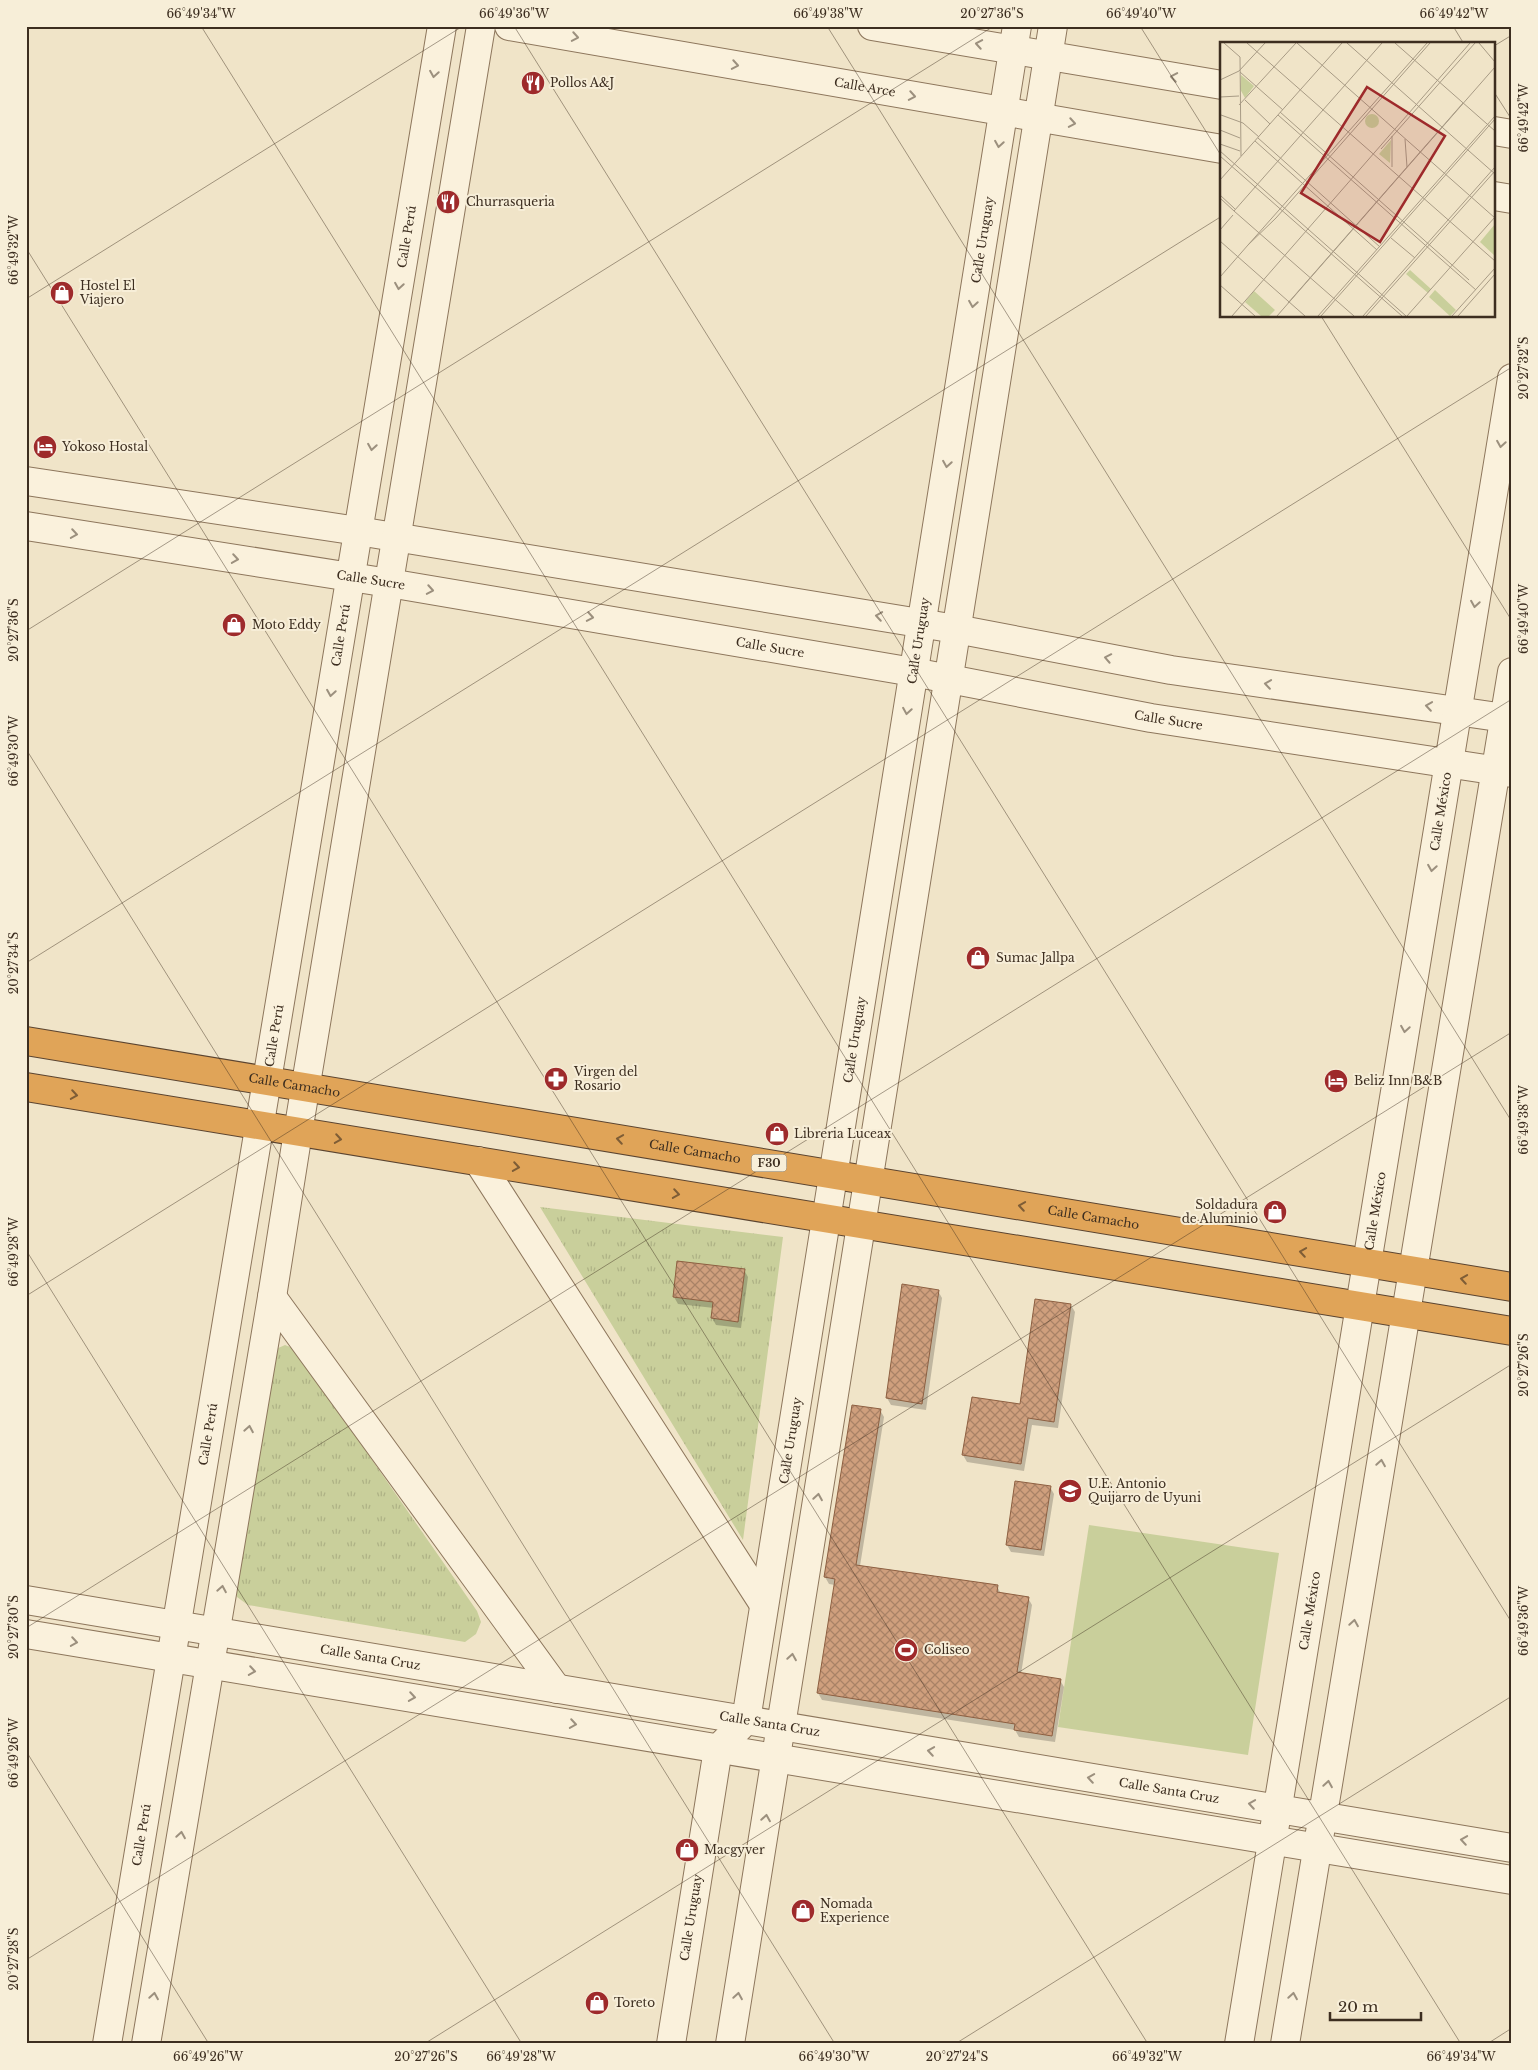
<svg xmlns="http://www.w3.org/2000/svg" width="1538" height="2070" viewBox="0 0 1538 2070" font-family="'Libre Baskerville',serif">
<defs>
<pattern id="park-tufts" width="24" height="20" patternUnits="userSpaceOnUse" patternTransform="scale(1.25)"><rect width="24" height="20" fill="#c9cf9b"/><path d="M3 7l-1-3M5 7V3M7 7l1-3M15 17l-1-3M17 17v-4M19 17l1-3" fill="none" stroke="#aeb285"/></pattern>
<pattern id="building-cross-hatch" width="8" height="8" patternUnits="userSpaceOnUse" patternTransform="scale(1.25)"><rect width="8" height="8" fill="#cf9f7d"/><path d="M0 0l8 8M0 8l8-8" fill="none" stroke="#a98266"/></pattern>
</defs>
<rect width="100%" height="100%" fill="#f0e4c8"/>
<!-- grass -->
<path fill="#c9cf9b" d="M1089,1525L1279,1553L1248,1755L1058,1727Z"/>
<!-- park -->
<path fill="url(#park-tufts)" d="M540,1207L783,1237L743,1540Z
M285,1345L295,1349L477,1611L481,1622L476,1634L465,1642L248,1605L237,1597L234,1585L276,1349Z"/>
<!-- shadow -->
<path fill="#0003" d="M744,1270L748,1277L741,1328L716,1325L712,1318L714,1308L678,1304L674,1297Z
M938,1291L942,1298L926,1410L891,1405L887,1398Z
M1071,1305L1075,1312L1058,1428L1032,1425L1024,1471L967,1462L963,1455L1021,1405Z
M880,1410L884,1417L860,1566L997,1586L1001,1594L1028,1598L1032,1605L1021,1674L1060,1680L1064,1687L1055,1742L1019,1737L1015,1730L822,1700L818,1693L835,1585L829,1584L825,1577Z
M1050,1487L1054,1494L1044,1556L1011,1552L1007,1545Z"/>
<!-- building -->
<path fill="url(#building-cross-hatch)" stroke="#8d5f41" d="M677,1261L745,1269L738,1322L711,1318L713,1302L673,1297Z
M902,1284L939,1290L922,1404L886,1398Z
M1035,1299L1071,1304L1054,1422L1028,1418L1021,1464L962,1455L972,1397L1020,1404Z
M852,1405L881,1409L856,1565L998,1585L997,1592L1029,1597L1017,1672L1061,1679L1052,1736L1014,1730L1015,1724L817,1693L835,1579L824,1577Z
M1015,1481L1051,1486L1041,1550L1006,1545Z"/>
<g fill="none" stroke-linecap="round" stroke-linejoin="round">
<!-- street casing -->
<g stroke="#8d765c" stroke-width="30">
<g id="street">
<path id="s1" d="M509,26L1222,149"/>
<path d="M872,26L1222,85"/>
<path d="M1494,131L1512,134"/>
<path d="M1494,196L1512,199"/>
<path d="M26,481L358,531L956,629L1171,670L1512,719"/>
<path id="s2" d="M26,526L389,583L913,672L1151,718L1512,773"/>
<path d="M478,1161L763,1603"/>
<path d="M272,1297L557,1689"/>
<path id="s3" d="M26,1600L1512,1848"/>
<path d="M26,1634L1512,1880"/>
<path id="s4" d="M107,2044L442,26"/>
<path d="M146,2044L272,1297L298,1132L481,26"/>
<path id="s5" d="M671,2044L718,1749L746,1720L1017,26"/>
<path d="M730,2044L1053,26"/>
<path id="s6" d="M1239,2044L1512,378"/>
<path d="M1285,2044L1512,672"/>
</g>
</g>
<!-- highway casing -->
<g stroke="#5b4430" stroke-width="30">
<g id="highway">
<path id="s7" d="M26,1041L1512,1287"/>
<path d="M26,1087L1512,1331"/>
</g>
</g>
<!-- street -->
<use href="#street" stroke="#faf1dc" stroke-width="28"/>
<!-- highway -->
<use href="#highway" stroke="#e0a458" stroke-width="28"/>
</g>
<!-- one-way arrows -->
<defs><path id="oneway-chevron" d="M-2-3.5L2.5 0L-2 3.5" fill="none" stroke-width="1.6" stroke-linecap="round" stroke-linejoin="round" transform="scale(1.25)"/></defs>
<g stroke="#9c907e">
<use href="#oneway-chevron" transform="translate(575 37) rotate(10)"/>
<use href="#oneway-chevron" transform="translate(979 44) rotate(-170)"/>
<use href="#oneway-chevron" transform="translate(735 65) rotate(10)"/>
<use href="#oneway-chevron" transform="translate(434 74) rotate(99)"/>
<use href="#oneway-chevron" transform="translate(1174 77) rotate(-170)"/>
<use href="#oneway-chevron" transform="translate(912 96) rotate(10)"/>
<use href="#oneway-chevron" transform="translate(1072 123) rotate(10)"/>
<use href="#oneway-chevron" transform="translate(999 144) rotate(99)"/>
<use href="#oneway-chevron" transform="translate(399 286) rotate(99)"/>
<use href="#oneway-chevron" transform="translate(973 304) rotate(99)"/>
<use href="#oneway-chevron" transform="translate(1501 444) rotate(99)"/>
<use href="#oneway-chevron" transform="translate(372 447) rotate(99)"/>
<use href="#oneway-chevron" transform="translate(947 464) rotate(99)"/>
<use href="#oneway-chevron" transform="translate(74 534) rotate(9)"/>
<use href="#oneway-chevron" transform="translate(235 559) rotate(9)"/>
<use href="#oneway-chevron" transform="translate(430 590) rotate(10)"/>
<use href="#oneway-chevron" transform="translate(1475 604) rotate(99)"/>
<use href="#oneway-chevron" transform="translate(879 616) rotate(-171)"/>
<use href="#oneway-chevron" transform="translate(590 617) rotate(10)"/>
<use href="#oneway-chevron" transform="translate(1108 658) rotate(-169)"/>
<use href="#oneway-chevron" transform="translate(1268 684) rotate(-172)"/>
<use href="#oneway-chevron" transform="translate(331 693) rotate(99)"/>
<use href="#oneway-chevron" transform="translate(1429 706) rotate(-172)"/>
<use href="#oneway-chevron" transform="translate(907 711) rotate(99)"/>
<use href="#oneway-chevron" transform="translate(1432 868) rotate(99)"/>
<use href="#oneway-chevron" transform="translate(1405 1029) rotate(99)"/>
<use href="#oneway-chevron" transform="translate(249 1429) rotate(-80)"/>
<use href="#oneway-chevron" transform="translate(1381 1463) rotate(-81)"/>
<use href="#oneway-chevron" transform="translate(818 1497) rotate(-81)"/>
<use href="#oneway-chevron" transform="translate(222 1589) rotate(-80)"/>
<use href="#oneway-chevron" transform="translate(1354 1623) rotate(-81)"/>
<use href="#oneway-chevron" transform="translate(74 1642) rotate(9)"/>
<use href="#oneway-chevron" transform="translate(792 1657) rotate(-81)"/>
<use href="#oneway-chevron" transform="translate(252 1671) rotate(9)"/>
<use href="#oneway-chevron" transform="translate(412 1697) rotate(9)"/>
<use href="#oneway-chevron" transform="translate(573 1724) rotate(9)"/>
<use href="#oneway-chevron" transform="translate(931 1751) rotate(-171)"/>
<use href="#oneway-chevron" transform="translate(1091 1778) rotate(-171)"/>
<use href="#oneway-chevron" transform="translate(1328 1784) rotate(-81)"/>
<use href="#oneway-chevron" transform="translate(1252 1804) rotate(-171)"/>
<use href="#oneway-chevron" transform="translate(766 1818) rotate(-81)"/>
<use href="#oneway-chevron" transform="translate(181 1835) rotate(-81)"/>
<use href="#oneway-chevron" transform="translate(1464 1840) rotate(-171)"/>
<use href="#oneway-chevron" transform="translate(154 1996) rotate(-81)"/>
<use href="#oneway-chevron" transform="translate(738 1996) rotate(-81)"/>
<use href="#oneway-chevron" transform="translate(1293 1996) rotate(-81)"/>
</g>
<g stroke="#7e5d36">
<use href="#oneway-chevron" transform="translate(74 1095) rotate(9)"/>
<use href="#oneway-chevron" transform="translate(338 1139) rotate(9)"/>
<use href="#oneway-chevron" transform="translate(620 1139) rotate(-171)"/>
<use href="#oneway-chevron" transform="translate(516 1167) rotate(9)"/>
<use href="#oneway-chevron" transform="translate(676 1194) rotate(9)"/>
<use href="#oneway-chevron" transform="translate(1022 1206) rotate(-171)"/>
<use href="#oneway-chevron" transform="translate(1303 1252) rotate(-171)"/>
<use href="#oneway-chevron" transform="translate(1464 1279) rotate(-171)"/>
</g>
<!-- ticks -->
<path fill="none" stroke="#3d2e20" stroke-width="1" stroke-opacity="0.45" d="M201,26L1461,2044M514,26L1512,1623M827,26L1512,1122M1140,26L1222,157M1453,26L1464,44M1494,46L1512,35M1494,92L1512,120M26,248L1148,2044M26,299L463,26M1321,316L1512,621M26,631L994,26M26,749L835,2044M26,963L1222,216M26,1250L522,2044M26,1296L1512,367M26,1628L1512,699M26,1751L209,2044M26,1960L1512,1032M424,2044L1512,1364M955,2044L1512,1696M1487,2044L1512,2028"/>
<!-- icons -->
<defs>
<g id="restaurant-disc" transform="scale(1.25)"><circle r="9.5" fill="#9e2a2b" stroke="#f7eed8"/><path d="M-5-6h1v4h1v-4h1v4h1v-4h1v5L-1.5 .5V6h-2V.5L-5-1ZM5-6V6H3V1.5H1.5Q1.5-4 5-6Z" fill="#fff"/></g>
<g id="shop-disc" transform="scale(1.25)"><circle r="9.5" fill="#9e2a2b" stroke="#f7eed8"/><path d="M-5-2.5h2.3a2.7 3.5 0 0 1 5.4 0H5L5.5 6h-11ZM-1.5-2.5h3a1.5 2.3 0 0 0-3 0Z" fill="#fff"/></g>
<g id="hotel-disc" transform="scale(1.25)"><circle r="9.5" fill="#9e2a2b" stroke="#f7eed8"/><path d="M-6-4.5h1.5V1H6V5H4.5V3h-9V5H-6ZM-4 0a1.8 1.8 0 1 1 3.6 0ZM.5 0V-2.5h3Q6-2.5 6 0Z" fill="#fff"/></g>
<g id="pharmacy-disc" transform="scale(1.25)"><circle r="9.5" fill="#9e2a2b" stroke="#f7eed8"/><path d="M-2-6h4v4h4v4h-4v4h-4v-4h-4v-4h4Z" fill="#fff"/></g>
<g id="school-disc" transform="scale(1.25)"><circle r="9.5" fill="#9e2a2b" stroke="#f7eed8"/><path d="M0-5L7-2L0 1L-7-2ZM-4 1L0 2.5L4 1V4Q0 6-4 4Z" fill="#fff"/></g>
<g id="stadium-disc" transform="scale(1.25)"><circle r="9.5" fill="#9e2a2b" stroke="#f7eed8"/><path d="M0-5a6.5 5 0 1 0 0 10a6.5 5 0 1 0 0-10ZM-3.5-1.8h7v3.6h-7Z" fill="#fff"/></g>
</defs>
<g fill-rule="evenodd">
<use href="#restaurant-disc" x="533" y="83"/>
<use href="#restaurant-disc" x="448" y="202"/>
<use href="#shop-disc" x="62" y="293"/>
<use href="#hotel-disc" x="45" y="447"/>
<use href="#shop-disc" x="234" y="625"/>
<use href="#shop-disc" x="978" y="958"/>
<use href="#pharmacy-disc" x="556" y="1079"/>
<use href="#hotel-disc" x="1336" y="1081"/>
<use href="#shop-disc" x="777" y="1134"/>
<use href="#shop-disc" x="1275" y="1212"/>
<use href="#school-disc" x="1070" y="1491"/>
<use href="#stadium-disc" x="906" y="1650"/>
<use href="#shop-disc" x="687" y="1850"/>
<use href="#shop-disc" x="803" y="1911"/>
<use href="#shop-disc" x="597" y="2003"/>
</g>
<g text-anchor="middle" stroke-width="4" stroke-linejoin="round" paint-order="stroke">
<!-- shield labels -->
<rect fill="#f7eed8" stroke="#756857" stroke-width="1" x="751.5" y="1154.5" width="35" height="17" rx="4"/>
<g font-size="11" font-weight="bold" fill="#3d2e20">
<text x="769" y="1167">F30</text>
</g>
<!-- poi labels -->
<g font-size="12" fill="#3d2e20" stroke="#f7eed8" text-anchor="start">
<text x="550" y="87">Pollos A&amp;J</text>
<text x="466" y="206">Churrasqueria</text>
<text x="80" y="290">Hostel El<tspan x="80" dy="14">Viajero</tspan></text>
<text x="62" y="451">Yokoso Hostal</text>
<text x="252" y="629">Moto Eddy</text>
<text x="996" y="962">Sumac Jallpa</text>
<text x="574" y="1076">Virgen del<tspan x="574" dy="14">Rosario</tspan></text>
<text x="1354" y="1085">Beliz Inn B&amp;B</text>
<text x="794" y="1138">Libreria Luceax</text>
<text x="1258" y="1209" text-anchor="end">Soldadura<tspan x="1258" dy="14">de Aluminio</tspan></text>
<text x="1088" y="1488">U.E. Antonio<tspan x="1088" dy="14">Quijarro de Uyuni</tspan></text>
<text x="924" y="1654">Coliseo</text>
<text x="704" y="1854">Macgyver</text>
<text x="820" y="1908">Nomada<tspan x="820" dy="14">Experience</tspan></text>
<text x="614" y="2007">Toreto</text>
</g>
<!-- street labels -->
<g font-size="12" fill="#3d2e20" stroke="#f7eed8">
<text dy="4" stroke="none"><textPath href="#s1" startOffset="361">Calle Arce</textPath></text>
<text dy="4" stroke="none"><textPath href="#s4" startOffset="1832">Calle Perú</textPath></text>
<text dy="4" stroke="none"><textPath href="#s5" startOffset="1838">Calle Uruguay</textPath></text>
<text dy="4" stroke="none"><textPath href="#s2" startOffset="349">Calle Sucre</textPath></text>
<text dy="4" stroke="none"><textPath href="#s4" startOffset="1428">Calle Perú</textPath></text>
<text dy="4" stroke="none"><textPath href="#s5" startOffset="1432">Calle Uruguay</textPath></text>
<text dy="4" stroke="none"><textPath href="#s2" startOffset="754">Calle Sucre</textPath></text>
<text dy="4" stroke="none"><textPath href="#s2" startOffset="1159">Calle Sucre</textPath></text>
<text dy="4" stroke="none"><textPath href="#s6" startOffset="1249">Calle México</textPath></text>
<text dy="4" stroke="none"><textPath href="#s4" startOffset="1022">Calle Perú</textPath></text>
<text dy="4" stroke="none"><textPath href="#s5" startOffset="1028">Calle Uruguay</textPath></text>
<text dy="4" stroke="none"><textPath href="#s7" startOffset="272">Calle Camacho</textPath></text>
<text dy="4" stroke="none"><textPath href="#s7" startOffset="678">Calle Camacho</textPath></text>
<text dy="4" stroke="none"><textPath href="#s6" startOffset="844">Calle México</textPath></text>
<text dy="4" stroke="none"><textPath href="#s7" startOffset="1082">Calle Camacho</textPath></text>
<text dy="4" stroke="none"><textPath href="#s4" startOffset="618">Calle Perú</textPath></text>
<text dy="4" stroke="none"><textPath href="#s5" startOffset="622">Calle Uruguay</textPath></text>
<text dy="4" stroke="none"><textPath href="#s6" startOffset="439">Calle México</textPath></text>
<text dy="4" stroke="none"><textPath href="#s3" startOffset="349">Calle Santa Cruz</textPath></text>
<text dy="4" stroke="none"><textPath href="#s3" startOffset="754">Calle Santa Cruz</textPath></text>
<text dy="4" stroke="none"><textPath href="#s3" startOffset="1159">Calle Santa Cruz</textPath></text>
<text dy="4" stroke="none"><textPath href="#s4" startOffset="212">Calle Perú</textPath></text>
<text dy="4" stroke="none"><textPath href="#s5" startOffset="128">Calle Uruguay</textPath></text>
</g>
</g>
<!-- overview -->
<g transform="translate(1220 42)">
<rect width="275" height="275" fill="#f0e4c8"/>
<path d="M145 79a7 7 0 1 1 14 0a7 7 0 1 1-14 0Z" fill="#c9cf9b"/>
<path d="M21,33L34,44L25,56L20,47ZM171,98L170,121L159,112ZM275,182V214L260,200ZM190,228L211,247L208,251L186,232ZM215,248L236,268L230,274L209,255ZM34,249L55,268L49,274H41L25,260Z" fill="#c9cf9b"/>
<path fill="none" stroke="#a89b85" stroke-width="1" d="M4,1L20,15L21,114M27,1L275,219M77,1L275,176M127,1L275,132M175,1L275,89M207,1L28,203L56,176L210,1M259,1L275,20M20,30L63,68M0,38L19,29L45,1M0,55L19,54M25,58L50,82M19,63L76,1M60,70L249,238M1,73L23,81L39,95M58,73L256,248M0,88L20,96M172,94V125M38,96L160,205M185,97L187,125M35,99L157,208M0,102L20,109M161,107L255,1M0,109L186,274M0,114L182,274M0,138L122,1M0,153L15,167M0,156L14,169M0,188L13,173M171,196L195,216M0,199L85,274M0,235L28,203M0,243L35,274M68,261L243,61M12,274L250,1M57,274L275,25M98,274L275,74M101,274L275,77M134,274L14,169L162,1M143,274L275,125M146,274L275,129M187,274L275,175M232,274L275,226M238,274L275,232"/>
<path fill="#9e2a2b" fill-opacity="0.15" stroke="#9e2a2b" stroke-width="2.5" d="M147,45L225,94L160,200L81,151Z"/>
<rect width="275" height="275" fill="none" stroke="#3d2e20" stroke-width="2.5"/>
</g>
<!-- border -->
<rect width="1538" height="2070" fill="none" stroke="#f7eed8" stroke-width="55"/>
<!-- scale -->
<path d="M1330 2012v8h91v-8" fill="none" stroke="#3d2e20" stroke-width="2.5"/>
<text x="1338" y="2012" font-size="15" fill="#3d2e20" stroke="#f7eed8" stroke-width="4" paint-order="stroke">20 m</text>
<rect x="28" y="28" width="1482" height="2014" fill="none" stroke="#3d2e20" stroke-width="2"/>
<g font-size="12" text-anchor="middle" fill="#3d2e20">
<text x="201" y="18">66°49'34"W</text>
<text x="514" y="18">66°49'36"W</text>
<text x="828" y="18">66°49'38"W</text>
<text x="992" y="18">20°27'36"S</text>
<text x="1141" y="18">66°49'40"W</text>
<text x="1454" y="18">66°49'42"W</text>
<text transform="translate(1524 118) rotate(-90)" y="4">66°49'42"W</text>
<text transform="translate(14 250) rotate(-90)" y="4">66°49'32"W</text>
<text transform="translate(1524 368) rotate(-90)" y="4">20°27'32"S</text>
<text transform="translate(1524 619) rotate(-90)" y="4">66°49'40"W</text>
<text transform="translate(14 630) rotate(-90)" y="4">20°27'36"S</text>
<text transform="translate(14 751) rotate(-90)" y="4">66°49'30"W</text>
<text transform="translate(14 963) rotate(-90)" y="4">20°27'34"S</text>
<text transform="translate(1524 1120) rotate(-90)" y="4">66°49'38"W</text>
<text transform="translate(14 1252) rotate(-90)" y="4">66°49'28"W</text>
<text transform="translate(1524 1365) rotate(-90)" y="4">20°27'26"S</text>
<text transform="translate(1524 1621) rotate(-90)" y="4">66°49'36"W</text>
<text transform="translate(14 1627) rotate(-90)" y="4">20°27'30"S</text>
<text transform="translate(14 1753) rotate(-90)" y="4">66°49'26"W</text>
<text transform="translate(14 1959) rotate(-90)" y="4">20°27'28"S</text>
<text x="208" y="2061">66°49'26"W</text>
<text x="426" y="2061">20°27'26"S</text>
<text x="521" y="2061">66°49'28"W</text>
<text x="834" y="2061">66°49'30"W</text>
<text x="957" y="2061">20°27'24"S</text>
<text x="1147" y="2061">66°49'32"W</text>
<text x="1461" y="2061">66°49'34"W</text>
</g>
</svg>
